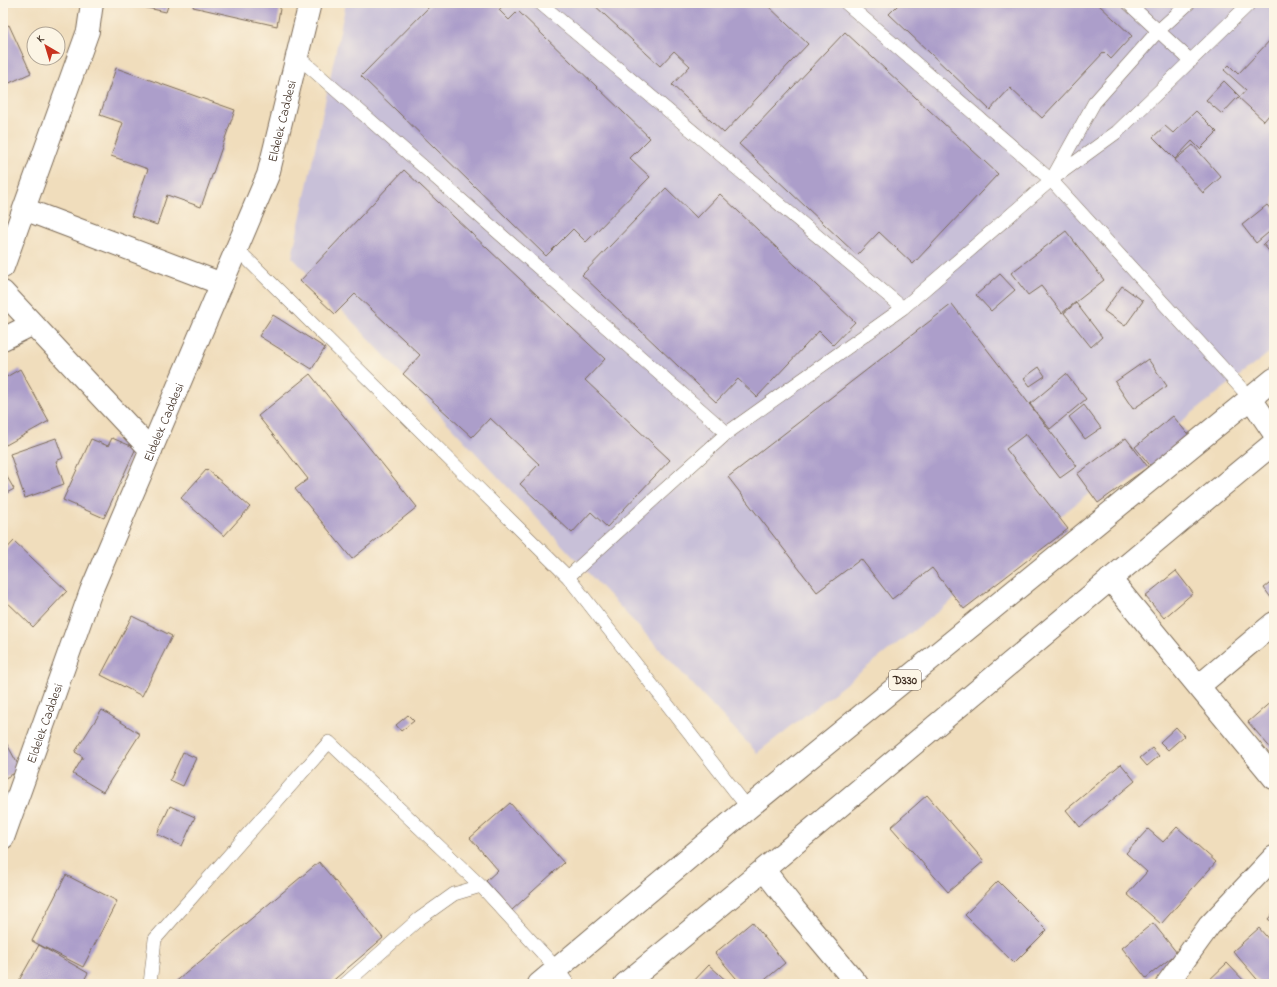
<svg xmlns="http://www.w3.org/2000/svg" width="1277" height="987" viewBox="0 0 1277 987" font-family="'Indie Flower',sans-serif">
<rect width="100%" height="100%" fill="#fcf5e5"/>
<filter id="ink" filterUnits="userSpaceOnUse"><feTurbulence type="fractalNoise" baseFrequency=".025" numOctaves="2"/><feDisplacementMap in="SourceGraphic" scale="8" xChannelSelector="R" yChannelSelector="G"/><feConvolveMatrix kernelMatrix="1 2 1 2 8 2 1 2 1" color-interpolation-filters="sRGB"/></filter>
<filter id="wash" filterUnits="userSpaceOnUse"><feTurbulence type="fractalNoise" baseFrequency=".012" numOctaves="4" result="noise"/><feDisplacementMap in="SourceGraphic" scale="16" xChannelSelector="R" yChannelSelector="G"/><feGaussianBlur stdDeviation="0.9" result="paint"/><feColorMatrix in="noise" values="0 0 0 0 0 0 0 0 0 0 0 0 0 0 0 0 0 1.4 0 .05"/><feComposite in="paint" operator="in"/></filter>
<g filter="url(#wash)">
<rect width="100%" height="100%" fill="#f0ddbc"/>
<!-- industrial -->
<path fill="#c8c0d8" d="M346,3H1274V349L757,753L292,257Z"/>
<g id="blocks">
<!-- building -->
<path fill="#ac9eca" d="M125,3H169L166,12Z
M194,3H281L277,26L193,7Z
M433,3H505L499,10L509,20L518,11L650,138L630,158L650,177L586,242L573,229L546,256L361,76Z
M592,3H765L808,44L724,133L672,85L690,66L674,51L660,66Z
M900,3H1097L1132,36L1111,59L1104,52L1042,118L1010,88L990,110L889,14Z
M9,25L31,73L3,86V28Z
M845,32L998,174L913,264L879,232L857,255L739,144Z
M1274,36V109L1264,121L1238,97L1222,114L1206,100L1224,81L1240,97L1246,90L1224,70L1229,65L1238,74Z
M116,68L235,110L201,207L167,195L157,225L131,216L148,169L111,156L123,123L100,115Z
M1196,111L1217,132L1200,149L1192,141L1175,159L1153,137L1165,126L1173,133Z
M1193,145L1221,177L1203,193L1175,160Z
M404,170L605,359L585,380L670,460L607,527L591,512L572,533L520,484L539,464L490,418L472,437L403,374L420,355L355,294L335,314L300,281Z
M666,188L697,218L720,194L855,322L833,345L819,331L757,397L738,379L716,402L582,275Z
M1267,205L1274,213V228L1256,243L1242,225Z
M1066,231L1104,280L1062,313L1041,286L1028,295L1011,273Z
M1274,234V257L1263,244Z
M1000,274L1015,290L991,311L976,295Z
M1122,286L1143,301L1125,326L1104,311Z
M1076,303L1102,337L1091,347L1064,313Z
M952,304L1077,466L1060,478L1026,434L1006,449L1068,529L964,609L932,568L892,599L861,559L817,592L728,477Z
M273,315L325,348L312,369L259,336Z
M1148,359L1167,386L1133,409L1115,382Z
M1039,367L1045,376L1030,386L1024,378Z
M20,369L49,421L6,445L3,440V379Z
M310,374L417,507L352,559L295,489L308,479L258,416Z
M1066,374L1086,399L1050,429L1030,404Z
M1084,405L1101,428L1085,439L1069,417Z
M1173,416L1191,438L1153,469L1135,447Z
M56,438L63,458L56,461L64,484L25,498L10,454Z
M112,438L136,448L104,518L63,500L91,439L108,446Z
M1126,438L1148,467L1098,503L1077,474Z
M207,469L250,507L224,536L181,498Z
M3,470L14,489L3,495Z
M14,541L67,591L33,627L3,598V553Z
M1176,571L1193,593L1164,618L1145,596Z
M1274,580V602L1264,588Z
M132,616L172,636L142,696L101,675Z
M1274,699V752L1248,722Z
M102,710L140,734L103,792L73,774L83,757L75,752Z
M408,715L414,721L401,731L396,725Z
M1176,727L1184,736L1168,750L1160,742Z
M3,737L21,770L3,779Z
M1152,748L1159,756L1147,766L1140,758Z
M183,752L196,758L183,786L170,780Z
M1121,764L1135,781L1080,827L1066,810Z
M927,795L984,861L948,892L891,827Z
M510,803L564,863L512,910L486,881L498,870L470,838Z
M170,806L195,817L182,846L157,834Z
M1177,827L1216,862L1161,924L1127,894L1147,872L1126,853L1148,829L1163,842Z
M319,862L383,938L329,984H173Z
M66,875L117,901L83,967L32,941Z
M998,881L1047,930L1014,963L965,915Z
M1274,912V924L1268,919Z
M752,922L785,963L760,984H741L715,953Z
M1153,923L1177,953L1146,978L1122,948Z
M1259,928L1271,942L1274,939V982L1271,984H1261L1233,951Z
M39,945L88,973L82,984H17Z
M1227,963L1247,984H1205Z
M709,965L730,984H691Z"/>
</g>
</g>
<g filter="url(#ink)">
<use href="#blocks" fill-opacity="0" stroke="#7a6955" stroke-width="1"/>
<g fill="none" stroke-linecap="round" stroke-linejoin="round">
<!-- service casing -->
<g stroke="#7a6955" stroke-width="14">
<path id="service" d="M540,3L903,308
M846,3L1051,180L1251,399
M1128,3L1191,61
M297,56L727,433
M1053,177L1094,103L1158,31L1189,3
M237,249L568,577L748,808
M568,577L727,433L903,308L1051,180L1117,132L1250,3
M150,984L155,939L329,742L481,886
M345,984L419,919L454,894L481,886L557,969L568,984"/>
</g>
<!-- minor casing -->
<g stroke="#7a6955" stroke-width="24">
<path id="minor" d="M24,209L222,284
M3,267L88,31L92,3
M3,292L151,450
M3,339L33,324
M1251,399L1274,433
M1110,579L1274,778
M1199,686L1274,623
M764,870L795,910L857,984
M1167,984L1209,926L1274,857"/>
</g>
<!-- tertiary casing -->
<g stroke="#7a6955" stroke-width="24">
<g id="tertiary">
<path id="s1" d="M3,838L91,591L268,175L310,3"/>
</g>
</g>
<!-- primary casing -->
<g stroke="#7a6955" stroke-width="24">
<path id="primary" d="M539,984L748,808L1274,379
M625,984C843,806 1057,622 1274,443"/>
</g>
<!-- service -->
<use href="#service" stroke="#fff" stroke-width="13"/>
<!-- minor -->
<use href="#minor" stroke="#fff" stroke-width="22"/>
<!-- tertiary -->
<use href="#tertiary" stroke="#fff" stroke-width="22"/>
<!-- primary -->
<use href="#primary" stroke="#fff" stroke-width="22"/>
</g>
</g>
<g text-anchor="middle" stroke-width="4" stroke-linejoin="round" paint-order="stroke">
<!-- shield labels -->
<rect fill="#fcf5e5" stroke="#75675a" stroke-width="1" x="889" y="670" width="32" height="20" rx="3"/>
<g font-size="12" font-weight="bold" fill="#3b2a1e">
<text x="905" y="684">D330</text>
</g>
<!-- street labels -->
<g font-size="13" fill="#3b2a1e" stroke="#fcf5e5">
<text dy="5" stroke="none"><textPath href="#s1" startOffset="770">Eldelek Caddesi</textPath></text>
<text dy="5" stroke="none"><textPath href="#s1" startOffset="446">Eldelek Caddesi</textPath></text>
<text dy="5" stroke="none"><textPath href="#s1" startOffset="122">Eldelek Caddesi</textPath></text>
</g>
</g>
<!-- margin -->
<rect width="1277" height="987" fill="none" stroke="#fcf5e5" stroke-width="16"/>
<!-- north arrow -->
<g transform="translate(46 46) rotate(322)"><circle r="19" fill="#fcf5e5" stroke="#afa495"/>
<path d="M0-3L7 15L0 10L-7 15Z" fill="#c8321e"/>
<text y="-6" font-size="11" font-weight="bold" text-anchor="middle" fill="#3b2a1e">K</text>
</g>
</svg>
